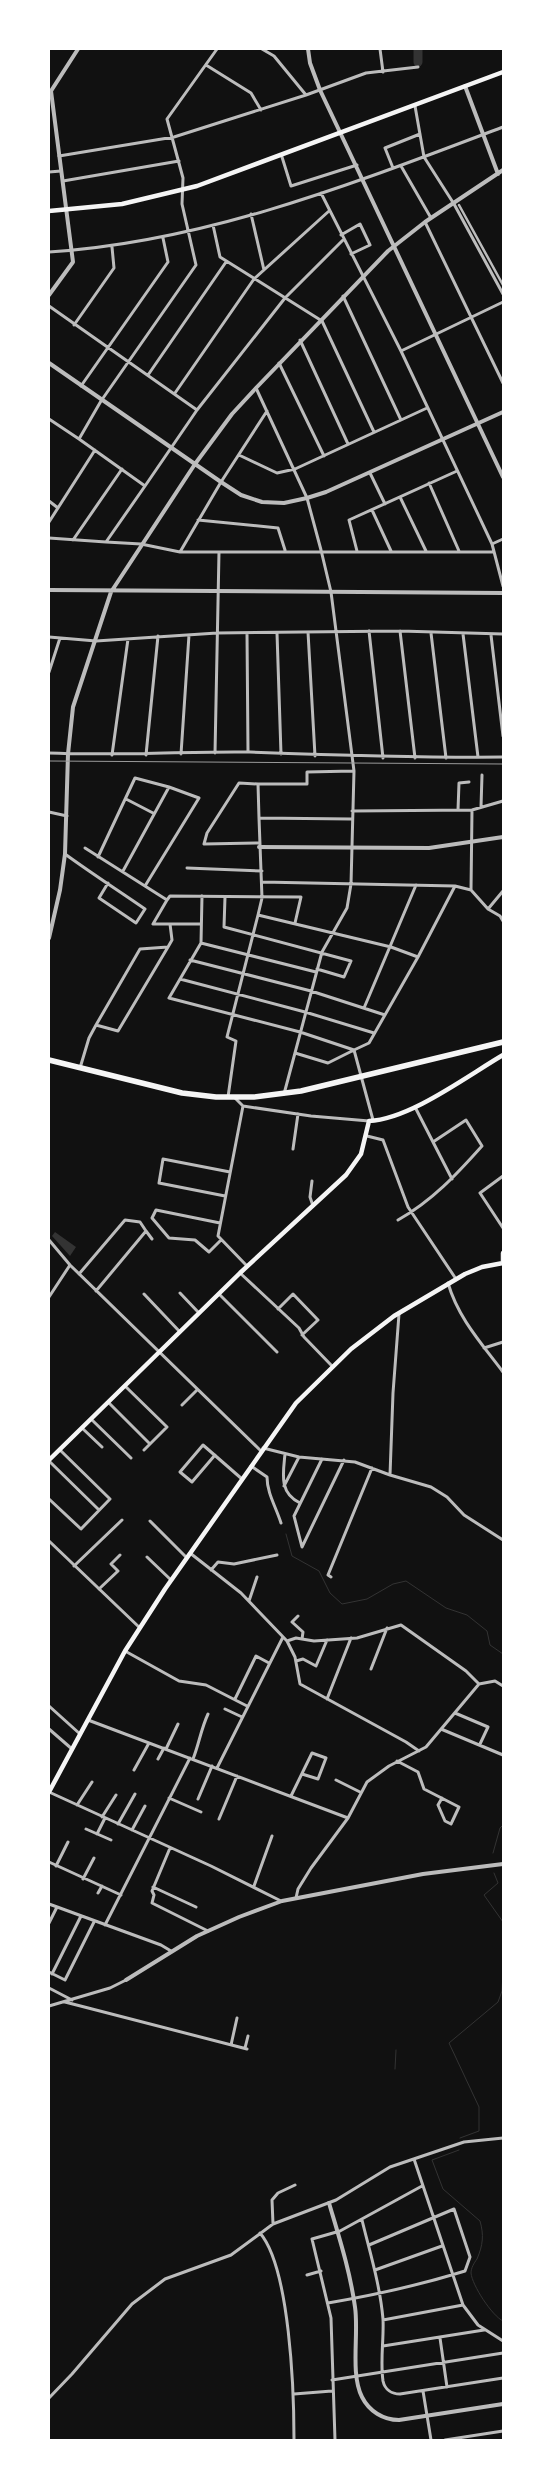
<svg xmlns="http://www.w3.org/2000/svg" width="552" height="2489" viewBox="0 0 552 2489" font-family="'Source Serif 4',serif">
<rect width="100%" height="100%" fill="#111"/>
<!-- water -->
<path fill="#333" d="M55,1232L76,1247L70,1256L52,1236Z"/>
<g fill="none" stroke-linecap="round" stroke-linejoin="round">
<!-- stream -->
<path stroke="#333" stroke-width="1" d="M286,1534L292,1556L319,1571L330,1593L342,1604L367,1599L393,1584L406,1581L446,1608L467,1615L487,1631L490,1645L503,1654
M493,1853L500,1828L503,1825
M494,1873L498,1883L484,1895L503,1922
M395,2069L396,2050
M460,2138L479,2131V2107L449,2043L498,2002L502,1991L503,1972
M459,2150L432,2160L443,2189L480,2221C484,2235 483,2245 477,2259C474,2263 471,2268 471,2273C472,2285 492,2316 503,2321"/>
<!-- river -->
<path stroke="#333" stroke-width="9" d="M418,49V62"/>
<!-- pedestrian -->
<path stroke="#bcbcbc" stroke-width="2.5" d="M459,205L503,285"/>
<!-- minor -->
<path stroke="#bcbcbc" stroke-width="3" d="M217,49L167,119L183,178L182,204L196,265L101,401L79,439L145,486L106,542L141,544L180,552H494
M262,49L274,56L306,95
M380,49L383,72
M206,65L251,93L261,110
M415,106L424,157L454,204L503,294
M59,156L174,137L306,95L366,73L418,67
M282,157L291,186L357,165
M401,166L431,218
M393,168L385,148L420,134
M49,172L61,171
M63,181L179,161
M321,193L401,351L492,544L503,586
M251,214L264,270
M425,222L503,383
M213,225L220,257L322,321L374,432
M341,235L360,224L370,245L351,254
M49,252C207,242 357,182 503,127
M343,296L401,420
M49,306L197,410
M74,325L114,268L112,247
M300,340L348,444
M401,351L503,302
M279,363L324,456
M148,375L226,262
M81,386L168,262L163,238
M256,388L307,498L321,550L331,592L354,771L351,884L347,908L322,952L284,1094
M175,393L254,279L329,211
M49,419L79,439
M239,455L277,473L295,469L427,408
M370,473L385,504
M429,483L459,551
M145,486L197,410L285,298L343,240
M400,497L426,551
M49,501L58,508
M372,510L391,551
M198,520L278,528L285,550
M49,522L95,450
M49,538L106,542
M73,540L122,469
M492,544L503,539
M357,551L349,520L457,471
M180,552L221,482L267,411
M369,631L383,758
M400,631L415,758
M308,632L315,756
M247,633L248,752
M277,633L281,754
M431,633L446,758
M463,634L478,757
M491,635L503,736
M49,637L96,641L217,633L400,631L503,634
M49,672L60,638
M49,753C116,756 183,751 250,752C334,755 418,758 503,757
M215,753L219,552
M181,754L189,635
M112,755L128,639
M146,755L158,636
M258,784H307V772L353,771
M126,799L153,813
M481,807L482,775
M458,810L459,783L469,782
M352,811L472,810L503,801
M49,812L67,816
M259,818L258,784L239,783L207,833L204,844L259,843
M351,819L259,818L262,898L258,915L391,947L418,957
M85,848L167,900L170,896L301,897L295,923
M65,854C91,873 119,891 145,909L136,923L99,898L108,883
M98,857L135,778L169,787L199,798L145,886
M187,868L262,871
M123,871L169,787
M262,882L455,886L471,890L488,909L503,891
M471,890L472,810
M202,896L201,943L169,998L300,1032L354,1050L369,1043L418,957L455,886
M225,897L224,927L351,961L344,977L317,969
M167,900L153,924H201
M488,909L500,916L503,921
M201,943L316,972
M168,947L118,1031L96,1025L140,949Z
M168,947L172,940L170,924
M190,960L311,991L385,1015
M180,979L305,1012L374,1033
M364,1008L416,885
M295,1053L328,1063L354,1050L373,1120
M80,1068L89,1038L96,1025
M228,1097L236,1041L227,1037L258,915
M235,1098L243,1106L311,1116L369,1121
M243,1106L218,1236L247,1266
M415,1107L452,1179
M367,1136L383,1140L408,1207L456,1279
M293,1149L298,1114
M503,1176L480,1193L503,1228
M312,1181L310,1197L313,1206
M225,1196L159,1183L163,1159L230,1172
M398,1220C432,1201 457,1174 482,1146L466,1120L433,1142
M220,1223L156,1210L152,1218L169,1238L195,1240L209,1252L221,1240
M146,1231L152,1239
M49,1240L70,1265L261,1451
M240,1273L299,1328L304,1337L332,1366
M79,1274L125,1220L140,1222L146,1231L96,1291
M448,1283C458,1318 482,1344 503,1372
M180,1293L199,1313
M144,1294L180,1332
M219,1294L277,1352
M49,1297L70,1265
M278,1309L293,1294L318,1320L302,1335
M484,1348L503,1342
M108,1402L150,1444L167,1427L125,1386
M182,1405L197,1390
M91,1419L131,1458
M82,1428L102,1447
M263,1448L299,1457L355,1462L390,1475L431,1487L447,1497L464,1515L503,1540
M144,1450L150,1444
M285,1454C283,1474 279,1493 300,1503
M215,1455L192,1482L180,1472L203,1445L242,1479
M322,1459L294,1516L302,1547L344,1460
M49,1461L99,1510
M251,1466L267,1477C267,1493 276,1507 281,1523
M390,1475L393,1393L399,1314
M284,1486L299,1457
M49,1499L81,1529L110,1499L60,1450
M150,1521L187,1558
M49,1541L140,1628
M190,1553L241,1593L287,1641L295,1657L300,1684L406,1742L419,1751
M147,1557L171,1580
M74,1566L122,1520
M211,1570L218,1562L234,1564L277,1555
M331,1577L328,1575L372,1468
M99,1589L118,1571L111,1564L120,1555
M249,1601L257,1577
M298,1616L292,1622L303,1632L302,1639
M287,1641L296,1638L314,1641L357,1638L401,1625L466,1671L479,1684
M125,1651L179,1681L206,1685L247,1706
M296,1661L303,1659L316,1666L327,1640
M371,1669L387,1628
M235,1699L256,1656L269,1663
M327,1699L351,1638
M49,1706L80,1734
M225,1709L242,1717
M455,1713L488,1727L480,1744
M88,1720L348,1818
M49,1729L72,1749
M441,1729L503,1755
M166,1749L178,1724
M158,1759L164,1748
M193,1759C199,1744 201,1729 208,1714
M397,1761L418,1772L424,1789L459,1807L451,1824L445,1821L438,1805L442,1798
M217,1768L283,1637
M134,1770L149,1743
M336,1780L360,1792
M49,1792L211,1866L281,1901
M291,1796L312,1753L326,1758L318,1779L302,1774
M169,1798L201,1812
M198,1799L212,1766
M77,1805L92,1782
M102,1817L116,1795
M219,1819L237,1776
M118,1824L135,1794
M86,1829L111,1840
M132,1830L145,1806
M97,1834L105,1818
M170,1848L152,1891L154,1895L152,1903L208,1931
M49,1862L121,1895
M56,1866L68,1842
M83,1879L94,1858
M254,1886L272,1836
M153,1887L196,1907
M98,1893L102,1886
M296,1898L298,1889L311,1868L348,1818L367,1782L389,1766L426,1747L479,1684L495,1681L503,1686
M49,1904L161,1945L171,1951
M49,1923L57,1907
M105,1925L190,1758
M49,1972L65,1980L94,1922
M52,1974L81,1916
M49,1988L72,2000
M65,2002L247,2049
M49,2006L110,1988L126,1980
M231,2045L237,2018
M245,2048L248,2036
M414,2159L463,2305L478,2325L503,2341
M362,2220C370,2253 380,2285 383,2319C384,2339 380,2361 383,2381C385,2390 392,2394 400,2394L503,2378
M273,2224L272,2200L278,2193L295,2185
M260,2233C290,2268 294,2392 294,2440
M375,2270L442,2246
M307,2275L321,2271
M328,2303C375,2295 420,2285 465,2271L470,2257L454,2209L369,2245
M383,2320L463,2305
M440,2338L447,2387
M383,2346L484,2330
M332,2380L503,2353
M423,2391L431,2440
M294,2394L332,2391
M49,2398L72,2374L132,2304L165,2279L231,2255L273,2224L336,2200L390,2167L464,2142L503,2138
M335,2440L331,2318L312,2239L340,2231L422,2186
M445,2440L503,2431"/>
<!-- tertiary -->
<path stroke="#bcbcbc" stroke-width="4" d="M308,49L310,63L320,90L503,477
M465,86L498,174
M49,295L73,262L51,91L78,49
M49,363L221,482L241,495L262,502L284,503L307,498L326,492L503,412
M49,590L503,593
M259,847L429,848L503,837
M49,938L60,890L65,854L68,754L73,707L111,592L195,464L232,414L256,388L388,251L425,222L503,170
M126,1980L197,1936L239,1917L282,1901L423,1874L503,1864
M329,2203C339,2237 350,2271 355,2307C359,2333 350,2374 362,2397C369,2411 383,2420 399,2420L503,2404"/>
<!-- secondary -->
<path stroke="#f5f5f5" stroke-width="4.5" d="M49,211L122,204L197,186L503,72
M49,1460L240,1273L346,1175L361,1154L369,1121C410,1119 467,1076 503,1055
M49,1792L125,1651L165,1589L296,1403L351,1349L394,1316L465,1274L482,1267L503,1263V1253"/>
<!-- trunk -->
<path stroke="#f5f5f5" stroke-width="5.5" d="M49,1060L182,1093L216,1097H254L301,1091L503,1042"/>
<!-- rail -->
<path stroke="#9a9a9a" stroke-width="1" d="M49,761L503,764"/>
</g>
<!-- border -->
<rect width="552" height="2489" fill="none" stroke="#ffffff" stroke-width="100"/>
</svg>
